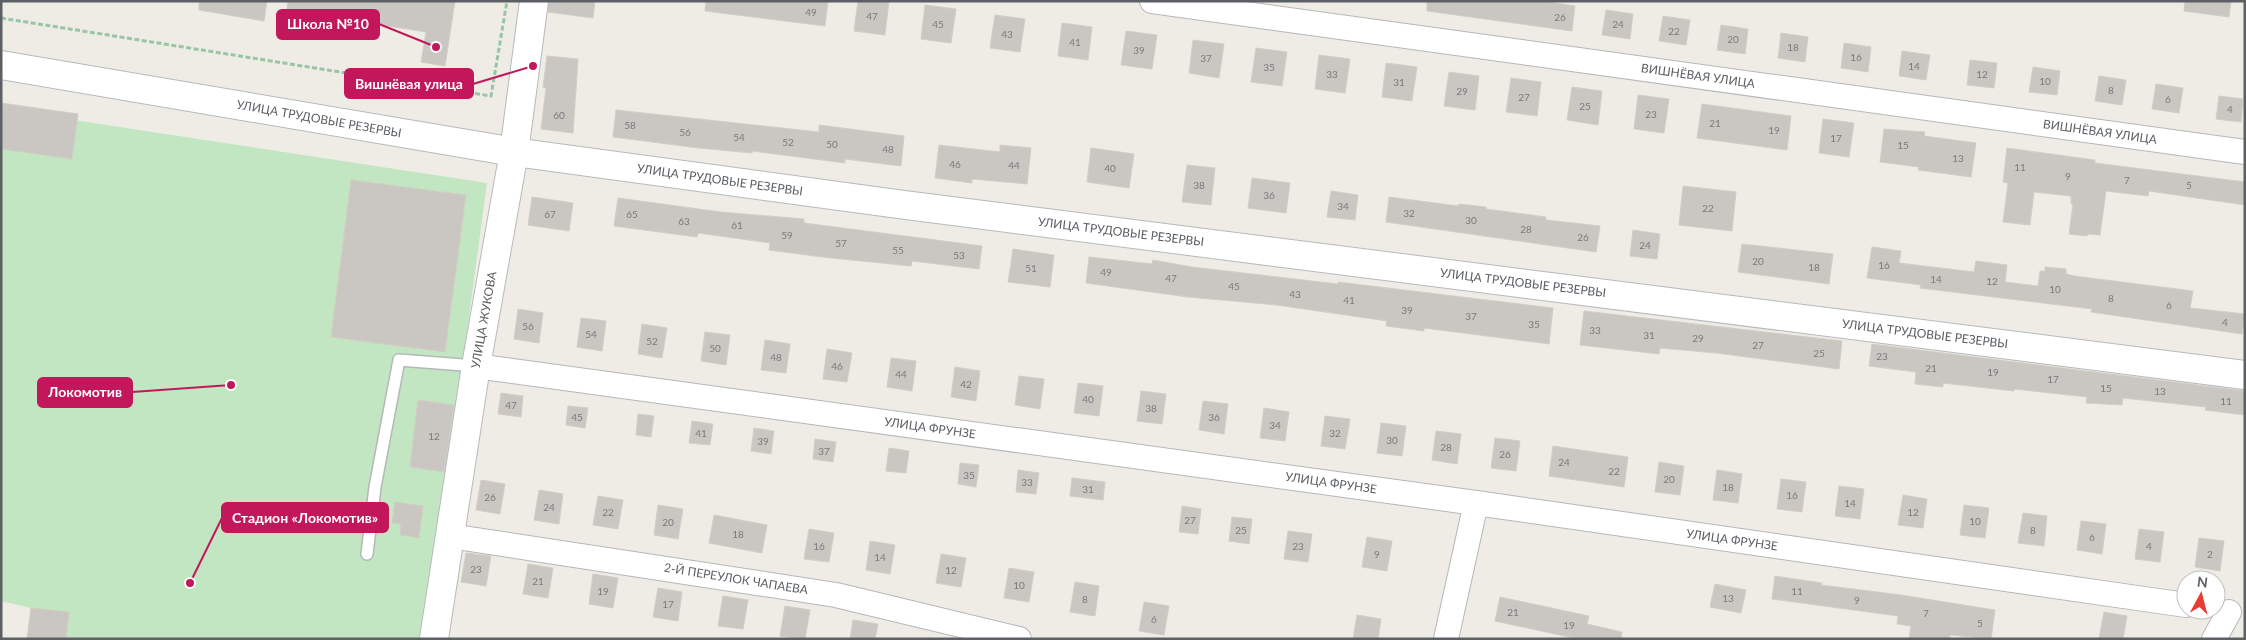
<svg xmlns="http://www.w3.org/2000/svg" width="2246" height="640" viewBox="0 0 2246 640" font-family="Lato,sans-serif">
<rect width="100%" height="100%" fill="#efece5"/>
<!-- green -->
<path fill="#c2e6c1" d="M1,109L487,183L457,405L423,639H27L31,608L1,601Z"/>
<!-- building -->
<path fill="#cac7c2" stroke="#d3cec3" d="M199,1H267L264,21L199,10Z
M288,1H455L445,66L421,62L426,32L287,10Z
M549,1H595L593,18L548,12Z
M706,1H828L825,26L705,11Z
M858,1H889L885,35L854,31Z
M1427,1H1542L1575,6L1572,31L1427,11Z
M2185,1H2231L2229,17L2184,11Z
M925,5L956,9L951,43L921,39Z
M1606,10L1633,14L1630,39L1602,35Z
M995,15L1025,19L1020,52L990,48Z
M1663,16L1690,20L1686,45L1659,41Z
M1062,23L1092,27L1088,60L1058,56Z
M1721,25L1748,29L1745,54L1717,50Z
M1126,31L1157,35L1152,69L1121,65Z
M1781,33L1808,37L1805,62L1778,58Z
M1193,40L1224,44L1219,78L1189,73Z
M1844,43L1871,47L1868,72L1841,68Z
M1256,48L1287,52L1282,86L1251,82Z
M1902,51L1930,55L1926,80L1899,76Z
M1319,55L1350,59L1345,93L1315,89Z
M547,56L578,59L573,133L541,129L546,88L543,87Z
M1970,60L1997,63L1994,88L1967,85Z
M1386,63L1417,67L1412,101L1382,97Z
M2033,67L2060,71L2057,95L2029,92Z
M1449,72L1479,76L1475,110L1444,106Z
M2099,76L2126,80L2122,105L2095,101Z
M1511,78L1541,82L1537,116L1506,112Z
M2156,84L2183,88L2179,113L2152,109Z
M1572,87L1602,91L1598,125L1567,120Z
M1638,95L1669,99L1664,133L1634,129Z
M2219,96L2243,99L2241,122L2216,119Z
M1,103L78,114L72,159L1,149Z
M1702,104L1791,116L1787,150L1697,138Z
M616,110L819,132V125L904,136L901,166L845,159V163L752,151V153L699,148L613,137Z
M1823,119L1854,123L1849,157L1819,153Z
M1884,129L1925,132L1924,136L1976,143L1971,177L1918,170L1919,167L1880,162Z
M939,145L1000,152V145L1031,148L1027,184L972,179V183L935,178Z
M1091,148L1134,154L1129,188L1087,182Z
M2007,148L2095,160V163L2245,182V205L2149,191L2148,196L2106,191L2100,235L2088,234L2087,236L2069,234L2073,204H2071V196L2034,192L2030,225L2003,222L2008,183L2003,182Z
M1187,165L1215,168L1211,205L1182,202Z
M1252,178L1290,183L1286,213L1248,208Z
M351,180L466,195L445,352L331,337Z
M1683,186L1736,192L1732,231L1679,225Z
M1331,191L1358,195L1355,220L1327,217Z
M532,197L573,203L569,231L528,225Z
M1389,197L1458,206L1459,204L1486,207V209L1546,217V220L1600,226L1596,252L1386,222Z
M618,198L721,212L804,219V223L982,246L979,269L912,261L911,266L822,257L769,250L770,243L698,233L697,237L614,226Z
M1633,230L1660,234L1657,259L1630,256Z
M1742,244L1833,254L1829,284L1738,272Z
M1872,247L1901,251L1899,263L1974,272L1976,261L2007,265L2005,282L2038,286L2040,271H2045V267L2066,269V274L2074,276L2193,291L2190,308L2245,314L2242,334L2091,312L2092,309L1920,288L1921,285L1867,278Z
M1013,249L1054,255L1050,287L1008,282Z
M1089,257L1152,264L1153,260L1192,267L1338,284V282L1553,308L1549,344L1424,328V331L1386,326L1387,321L1277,305L1188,297L1086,283Z
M518,309L543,313L539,343L514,339Z
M1584,311L1842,341L1839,369L1716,353L1660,348L1659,354L1580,345Z
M581,318L606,321L602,351L577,347Z
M642,324L667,328L662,358L638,354Z
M705,332L730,335L726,365L701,361Z
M765,340L790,344L786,373L761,370Z
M1872,344L2245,391V415L2205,410L2206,407L2123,398L2122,405L2086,403L2087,397L2014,389V391L1943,383V387L1915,384L1916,372L1869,366Z
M827,349L852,353L847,382L823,379Z
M891,358L916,361L912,391L887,387Z
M955,367L980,371L976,401L951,397Z
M1019,376L1044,379L1040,409L1015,405Z
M1078,383L1103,386L1099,416L1074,413Z
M1141,391L1166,394L1162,424L1137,421Z
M501,393L523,396L521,417L498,414Z
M418,400L454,405L444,472L410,467Z
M1203,401L1228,404L1224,434L1199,430Z
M568,406L588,408L585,428L566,425Z
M1264,408L1289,412L1285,441L1260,438Z
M638,414L654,416L651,437L636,435Z
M1325,416L1350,419L1345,449L1321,446Z
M692,421L713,424L710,445L689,443Z
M1381,423L1406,426L1402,456L1377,453Z
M754,428L774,431L771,454L751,451Z
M1436,431L1461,434L1457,464L1432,460Z
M1495,438L1520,441L1516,471L1491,468Z
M815,439L836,442L833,462L813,459Z
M1553,446L1628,457L1624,487L1549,476Z
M889,448L909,451L906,473L886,471Z
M1659,462L1684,466L1680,495L1655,492Z
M960,463L979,465L976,487L958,484Z
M1018,470L1039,473L1036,494L1016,492Z
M1717,470L1742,474L1738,503L1713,500Z
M1072,478L1105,482L1103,500L1070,496Z
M1781,479L1806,482L1802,512L1777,509Z
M481,480L505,484L500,514L476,510Z
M1839,486L1864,489L1860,519L1835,516Z
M539,490L563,494L559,524L534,520Z
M1903,495L1927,499L1923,528L1898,525Z
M598,496L623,500L618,529L593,525Z
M395,502L423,506L419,538L400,535L401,524L392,523Z
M658,505L683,509L678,539L654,535Z
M1964,505L1989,508L1985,538L1960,535Z
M1182,506L1201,509L1198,534L1179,532Z
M2023,513L2047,516L2044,546L2018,543Z
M714,515L767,525L762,553L709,543Z
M1232,517L1252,519L1249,544L1229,541Z
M2081,521L2106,524L2102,554L2077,550Z
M809,529L834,533L829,562L804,559Z
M2139,529L2164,532L2160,562L2135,559Z
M1288,531L1312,534L1308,562L1284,559Z
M1367,537L1392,541L1387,571L1362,567Z
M2199,538L2224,541L2220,571L2195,567Z
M870,541L895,545L890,574L866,570Z
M466,553L491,556L486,586L461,582Z
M941,554L966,558L961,587L936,583Z
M528,564L553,568L548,598L523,594Z
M1009,568L1034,572L1029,602L1004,598Z
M593,574L618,578L613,608L589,604Z
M1775,576L1822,583L1821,585L1901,595L1995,610L1991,639L1950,635V639H1909L1911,626L1897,624L1898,616L1772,599Z
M1075,582L1099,586L1095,616L1070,612Z
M1715,584L1746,590L1741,613L1710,607Z
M658,588L682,592L678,621L653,617Z
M723,596L748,600L743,629L718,626Z
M1500,597L1589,616L1587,624L1622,632L1621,639H1578L1495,621Z
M1144,602L1169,606L1164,635L1139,631Z
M785,606L810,610L805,639L780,636Z
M31,608L69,612L66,639H27Z
M2104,612L2127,616L2123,639H2099Z
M1357,615L1381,619L1378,639H1353Z
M853,620L878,624L875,639H850Z"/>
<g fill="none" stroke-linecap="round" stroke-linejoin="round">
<!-- lane casing -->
<g stroke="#b5b7bb" stroke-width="14">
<path id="lane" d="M367,554L375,487L399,360L476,366"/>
</g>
<!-- street casing -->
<g stroke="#b5b7bb" stroke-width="26">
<path id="street" d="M1152,1L2245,152
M476,366L1476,503L2186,605
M450,536L836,595L1019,639
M1446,639L1476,503
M2214,639L2229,612"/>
</g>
<!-- secondary casing -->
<g stroke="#b6b9be" stroke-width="30">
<path id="secondary" d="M1,65L514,152L905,205L2245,375
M434,639L476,366L514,152L534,1"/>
</g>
<!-- path -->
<path stroke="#99c5a5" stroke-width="3" stroke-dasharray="5 2.5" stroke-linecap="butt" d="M1,18L491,96L507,1"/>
<!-- lane -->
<use href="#lane" stroke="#fff" stroke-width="11"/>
<!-- street -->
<use href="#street" stroke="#fff" stroke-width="24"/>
<!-- secondary -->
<use href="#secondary" stroke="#fff" stroke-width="28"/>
</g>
<g text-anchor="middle" stroke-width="4" stroke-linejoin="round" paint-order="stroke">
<!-- number labels -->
<g font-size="10" fill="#787a7c">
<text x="811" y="16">49</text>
<text x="872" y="20">47</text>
<text x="1560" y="21">26</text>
<text x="938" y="28">45</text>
<text x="1618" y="28">24</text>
<text x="1674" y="35">22</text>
<text x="1007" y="38">43</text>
<text x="1733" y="43">20</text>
<text x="1075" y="46">41</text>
<text x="1793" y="51">18</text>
<text x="1139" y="54">39</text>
<text x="1856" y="61">16</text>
<text x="1206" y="62">37</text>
<text x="1914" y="70">14</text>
<text x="1269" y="71">35</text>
<text x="1332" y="78">33</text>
<text x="1982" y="78">12</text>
<text x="2045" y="85">10</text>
<text x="1399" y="86">31</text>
<text x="2111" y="94">8</text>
<text x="1462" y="95">29</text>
<text x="1524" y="101">27</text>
<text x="2168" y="103">6</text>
<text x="1585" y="110">25</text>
<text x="2230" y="113">4</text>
<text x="1651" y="118">23</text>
<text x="559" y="119">60</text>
<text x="1715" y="127">21</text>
<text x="630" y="129">58</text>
<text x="1774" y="134">19</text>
<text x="685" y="136">56</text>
<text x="739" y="141">54</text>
<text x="1836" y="142">17</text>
<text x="788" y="146">52</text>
<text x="832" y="148">50</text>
<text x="1903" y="149">15</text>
<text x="888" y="153">48</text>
<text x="1958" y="162">13</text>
<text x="955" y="168">46</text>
<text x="1014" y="169">44</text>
<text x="2020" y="171">11</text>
<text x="1110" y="172">40</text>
<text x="2068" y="180">9</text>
<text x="2127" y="184">7</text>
<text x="1199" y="189">38</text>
<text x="2189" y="189">5</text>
<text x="1269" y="199">36</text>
<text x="1343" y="210">34</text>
<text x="1708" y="212">22</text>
<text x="1409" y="217">32</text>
<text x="550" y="218">67</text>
<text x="632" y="218">65</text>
<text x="1471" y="224">30</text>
<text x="684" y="225">63</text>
<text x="737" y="229">61</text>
<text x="1526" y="233">28</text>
<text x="787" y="239">59</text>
<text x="1583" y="241">26</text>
<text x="841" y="247">57</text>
<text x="1645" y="249">24</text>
<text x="898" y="254">55</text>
<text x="959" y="259">53</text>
<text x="1758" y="265">20</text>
<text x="1884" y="269">16</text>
<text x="1814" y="271">18</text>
<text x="1031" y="272">51</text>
<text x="1106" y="276">49</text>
<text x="1171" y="282">47</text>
<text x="1936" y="283">14</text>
<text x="1992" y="285">12</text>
<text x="1234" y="290">45</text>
<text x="2055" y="293">10</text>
<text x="1295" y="298">43</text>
<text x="2111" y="302">8</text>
<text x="1349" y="304">41</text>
<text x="2169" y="309">6</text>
<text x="1407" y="314">39</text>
<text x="1471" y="320">37</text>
<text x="2225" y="326">4</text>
<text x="1534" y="328">35</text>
<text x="528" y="330">56</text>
<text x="1595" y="334">33</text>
<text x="591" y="338">54</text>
<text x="1649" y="339">31</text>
<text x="1698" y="342">29</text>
<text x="652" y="345">52</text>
<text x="1758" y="349">27</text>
<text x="715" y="352">50</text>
<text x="1819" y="357">25</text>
<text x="1882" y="360">23</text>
<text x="776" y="361">48</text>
<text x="837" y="370">46</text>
<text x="1931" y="372">21</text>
<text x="1993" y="376">19</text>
<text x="901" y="378">44</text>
<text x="2053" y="383">17</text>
<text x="966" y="388">42</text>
<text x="2106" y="392">15</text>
<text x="2160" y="395">13</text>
<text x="1088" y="403">40</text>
<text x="2226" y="405">11</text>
<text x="511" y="409">47</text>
<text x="1151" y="412">38</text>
<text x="577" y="421">45</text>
<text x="1214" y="421">36</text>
<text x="1275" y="429">34</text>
<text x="701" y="437">41</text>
<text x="1335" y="437">32</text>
<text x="434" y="440">12</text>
<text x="1392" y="444">30</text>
<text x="763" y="445">39</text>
<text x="1446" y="451">28</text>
<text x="824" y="455">37</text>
<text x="1505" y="458">26</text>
<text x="1564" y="466">24</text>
<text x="1614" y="475">22</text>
<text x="969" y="479">35</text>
<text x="1669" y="483">20</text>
<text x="1027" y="486">33</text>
<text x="1728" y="491">18</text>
<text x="1088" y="493">31</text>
<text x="1792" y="499">16</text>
<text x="490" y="501">26</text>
<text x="1850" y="507">14</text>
<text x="549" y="511">24</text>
<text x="608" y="516">22</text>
<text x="1913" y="516">12</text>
<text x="1190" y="524">27</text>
<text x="1975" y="525">10</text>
<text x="668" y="526">20</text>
<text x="1241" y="534">25</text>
<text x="2033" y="534">8</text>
<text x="738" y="538">18</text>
<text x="2092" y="541">6</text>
<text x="819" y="550">16</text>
<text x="1298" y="550">23</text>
<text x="2149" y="550">4</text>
<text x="1377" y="558">9</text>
<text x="2210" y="558">2</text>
<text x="880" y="561">14</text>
<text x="476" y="573">23</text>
<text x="951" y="574">12</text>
<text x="538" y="585">21</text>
<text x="1019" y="589">10</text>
<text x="603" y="595">19</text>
<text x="1797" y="595">11</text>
<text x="1728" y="602">13</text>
<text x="1085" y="603">8</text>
<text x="1857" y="604">9</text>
<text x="668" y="608">17</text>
<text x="1513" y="616">21</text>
<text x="1926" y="617">7</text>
<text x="1154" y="623">6</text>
<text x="1980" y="627">5</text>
<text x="1569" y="629">19</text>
</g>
<!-- street labels -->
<g font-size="12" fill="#5c6065" stroke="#fff">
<text transform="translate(1698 76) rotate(8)" y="4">ВИШНЁВАЯ УЛИЦА</text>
<text transform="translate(319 119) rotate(10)" y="4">УЛИЦА ТРУДОВЫЕ РЕЗЕРВЫ</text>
<text transform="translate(2100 132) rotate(8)" y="4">ВИШНЁВАЯ УЛИЦА</text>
<text transform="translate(720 180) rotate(8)" y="4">УЛИЦА ТРУДОВЫЕ РЕЗЕРВЫ</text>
<text transform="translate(1121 232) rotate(7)" y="4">УЛИЦА ТРУДОВЫЕ РЕЗЕРВЫ</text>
<text transform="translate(1523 283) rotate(7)" y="4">УЛИЦА ТРУДОВЫЕ РЕЗЕРВЫ</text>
<text transform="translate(484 320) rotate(-80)" y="4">УЛИЦА ЖУКОВА</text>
<text transform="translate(1925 334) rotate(7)" y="4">УЛИЦА ТРУДОВЫЕ РЕЗЕРВЫ</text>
<text transform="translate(930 428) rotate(8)" y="4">УЛИЦА ФРУНЗЕ</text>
<text transform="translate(1331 483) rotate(8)" y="4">УЛИЦА ФРУНЗЕ</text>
<text transform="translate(1732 540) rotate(8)" y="4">УЛИЦА ФРУНЗЕ</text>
<text transform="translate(736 579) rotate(9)" y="4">2-Й ПЕРЕУЛОК ЧАПАЕВА</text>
</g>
</g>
<!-- callouts -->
<path fill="none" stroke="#c2185b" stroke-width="2" d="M436 47L379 24M533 66L473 84M231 385L132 392M190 583L222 518"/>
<g fill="#c2185b" stroke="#fff" stroke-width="2">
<circle cx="436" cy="47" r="5"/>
<circle cx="533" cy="66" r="5"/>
<circle cx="231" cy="385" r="5"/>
<circle cx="190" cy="583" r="5"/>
</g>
<g fill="#c2185b" stroke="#c2185b" stroke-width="2">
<rect x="277" y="10" width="102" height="29" rx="5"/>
<rect x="345" y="69" width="128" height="29" rx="5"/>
<rect x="38" y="378" width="94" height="29" rx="5"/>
<rect x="222" y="503" width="166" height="29" rx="5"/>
</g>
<g font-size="14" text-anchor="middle" font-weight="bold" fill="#fff">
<text x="328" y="29">Школа №10</text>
<text x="409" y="89">Вишнёвая улица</text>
<text x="85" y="397">Локомотив</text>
<text x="305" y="523">Стадион «Локомотив»</text>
</g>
<!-- border -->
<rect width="2246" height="640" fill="none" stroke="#5c6065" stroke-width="5"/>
<!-- north arrow -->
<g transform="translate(2201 595) rotate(7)"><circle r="24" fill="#ffffff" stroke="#bebfc1"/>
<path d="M0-4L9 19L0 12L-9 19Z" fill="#e73d32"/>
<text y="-8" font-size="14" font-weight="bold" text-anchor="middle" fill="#5c6065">N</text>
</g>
</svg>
